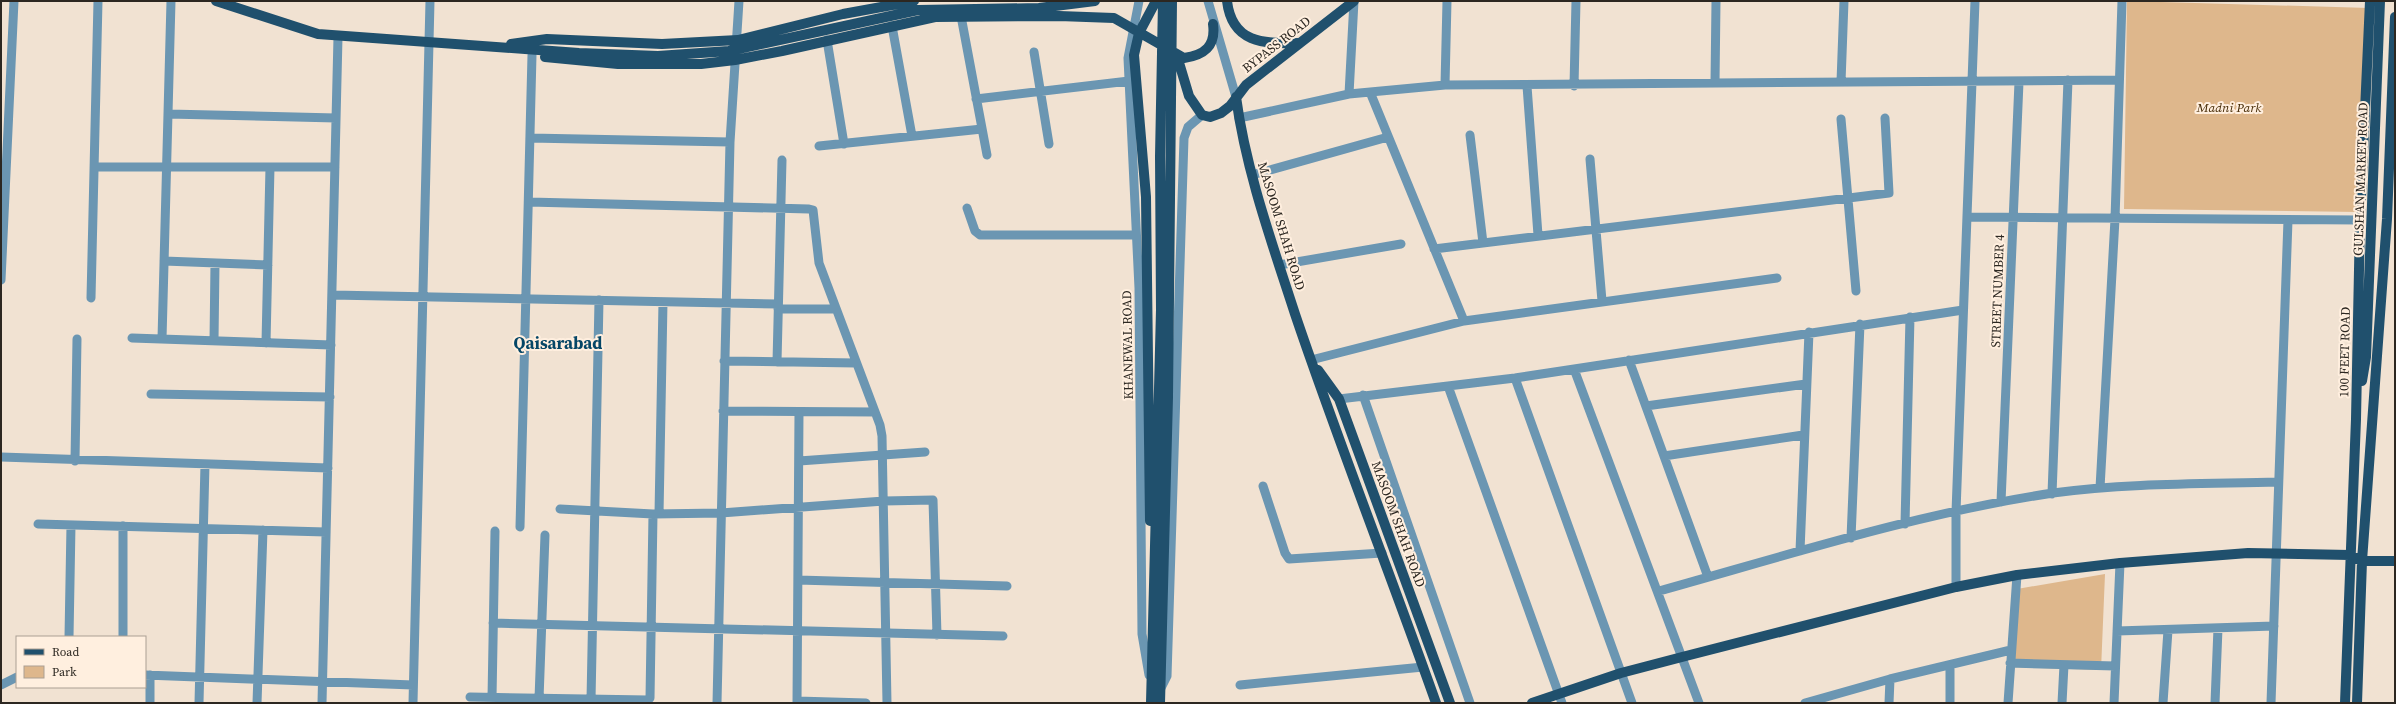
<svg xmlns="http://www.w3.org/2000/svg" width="2396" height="704" viewBox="0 0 2396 704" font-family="'Source Serif 4',serif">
<rect width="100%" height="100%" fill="#f1e2d2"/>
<!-- green -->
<path fill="#deb78c" d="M2127,1L2369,8L2359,212L2124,209Z
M2105,574L2101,670L2010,667L2017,589Z"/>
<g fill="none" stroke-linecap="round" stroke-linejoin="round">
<!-- minor -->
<path stroke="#6b96b2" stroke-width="9" d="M1139,1L1128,58L1139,288L1142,634L1149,675
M1208,1L1236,97
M961,16L987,155
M892,26L912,136
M827,40L844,144
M1034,52L1049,144
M1841,82L1844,1
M1715,83L1716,1
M1445,85L1447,1
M1527,86L1538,235
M1574,86L1576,1
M1370,92L1464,321
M1349,94L1354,1
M976,99L1129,81
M168,114L336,118
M1239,118L1349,94L1445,85L2119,80
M1841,119L1856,291
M1470,135L1483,243
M530,138L730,142
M819,146L982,129
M1590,159L1602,301
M94,167H335
M1252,175L1388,137
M529,202L809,209L813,210L819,263L880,425L882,436L887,703
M967,208L975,231L980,235H1136
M1969,217L2360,220
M1434,249L1889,193L1885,118
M164,261L268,265
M1279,265L1401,244
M1,280L14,1
M332,295L778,304
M91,298L98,1
M778,309H836
M132,338L331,345
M162,339L171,1
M214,341L215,263
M266,343L270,167
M1311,360L1464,321L1777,278
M1629,360L1708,577
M724,361L856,363
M777,362L782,160
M1574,369L1699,703
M1515,378L1632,703
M1448,386L1562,703
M151,394L330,397
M1363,395L1470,703
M1339,399L1515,378L1963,310
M1646,406L1806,384
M723,411L875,412
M1664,456L1803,435
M1,457L328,468
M75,461L77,339
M799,461L925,452
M1263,486L1285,553L1289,559L1382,553
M2100,488L2115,219L2122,1
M2052,494L2068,80
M2001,502L2019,82
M560,509L653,514L721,513L884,501L933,500L937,635
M659,514L663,302
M38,524L326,532
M1905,524L1910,317
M520,527L532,55
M1851,538L1860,324
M1800,551L1809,332
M798,580L1007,586
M1956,587V512L1975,1
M1659,591C1788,555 1919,513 2053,493C2127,483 2203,484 2277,482
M493,623L1003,636
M2117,631L2274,626
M69,637L71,525
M123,637V526
M2010,663L2115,666
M145,675L413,685
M1,685L17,677
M1240,685L1423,667
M1160,690L1167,676L1184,138L1188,127L1202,115
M470,697L648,700L650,698L653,514
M492,698L495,531
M539,699L545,535
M591,700L599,300
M797,701L866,703
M150,703V675
M199,703L205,464
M257,703L263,530
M322,703L338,37
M413,703L430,1
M717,703L730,142L739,1
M797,703L799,412
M1805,703L1890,679L2011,650
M1889,703L1890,679
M1950,703V665
M2008,703L2017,575
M2062,703L2064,665
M2114,703L2120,563
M2163,703L2168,630
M2215,703L2218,628
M2271,703L2288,220"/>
<!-- major -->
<path stroke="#20506d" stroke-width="10" d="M216,1L318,34L579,53L658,56L729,51L918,10L1039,8L1095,1
M1227,1C1232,43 1263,44 1298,43
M511,44L547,39L662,44L738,40L843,14L914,1
M1177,56L1189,96L1202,115L1210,117L1221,113L1230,106L1246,85L1354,1
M545,57L618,64H701L735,60L782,51L935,17L1059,16L1114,18L1184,58C1205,55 1216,46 1213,24
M1236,97C1246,171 1272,243 1295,314C1339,444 1390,573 1436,703
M1318,370L1339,399L1450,703
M2362,381L2366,357L2380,1
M1150,521L1146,197L1134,55L1139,33L1156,1
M1151,703L1161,310L1160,156L1163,1
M1160,703L1168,397L1172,1
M1532,703L1621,673L1682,657L1956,587L2017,575L2120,563L2248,553L2350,555L2362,561H2395
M2345,703L2356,419L2360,220L2370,1
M2357,703L2362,561L2387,219L2395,17"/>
</g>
<g text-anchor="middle" stroke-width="4" stroke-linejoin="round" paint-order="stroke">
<!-- street labels -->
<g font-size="13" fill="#2c2721" stroke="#ffefdf">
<text transform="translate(1276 44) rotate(-38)" y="5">BYPASS ROAD</text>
<text transform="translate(2360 179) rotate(-88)" y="5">GULSHAN MARKET ROAD</text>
<text transform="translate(1282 226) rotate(73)" y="5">MASOOM SHAH ROAD</text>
<text transform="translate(1997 291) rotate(-88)" y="5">STREET NUMBER 4</text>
<text transform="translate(1127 345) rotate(-91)" y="5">KHANEWAL ROAD</text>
<text transform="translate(2344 352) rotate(-89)" y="5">100 FEET ROAD</text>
<text transform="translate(1399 524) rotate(70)" y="5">MASOOM SHAH ROAD</text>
</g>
<!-- park labels -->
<g font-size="13" font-style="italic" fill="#472b05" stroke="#ffefdf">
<text x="2229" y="112">Madni Park</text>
</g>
<!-- district labels -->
<g font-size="17" font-weight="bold" fill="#054666" stroke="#ffefdf">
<text x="558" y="349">Qaisarabad</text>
</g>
</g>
<!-- border -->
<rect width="2396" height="704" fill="none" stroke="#2c2721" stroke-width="4"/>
<!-- legend -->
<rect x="16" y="636" width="130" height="52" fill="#ffefdf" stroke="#ab9f93"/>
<rect x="24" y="649" width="20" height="6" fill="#20506d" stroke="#ab9f93"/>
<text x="52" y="656" font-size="12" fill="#2c2721">Road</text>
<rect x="24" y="666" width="20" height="12" fill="#deb78c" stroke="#ab9f93"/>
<text x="52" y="676" font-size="12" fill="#2c2721">Park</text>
</svg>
